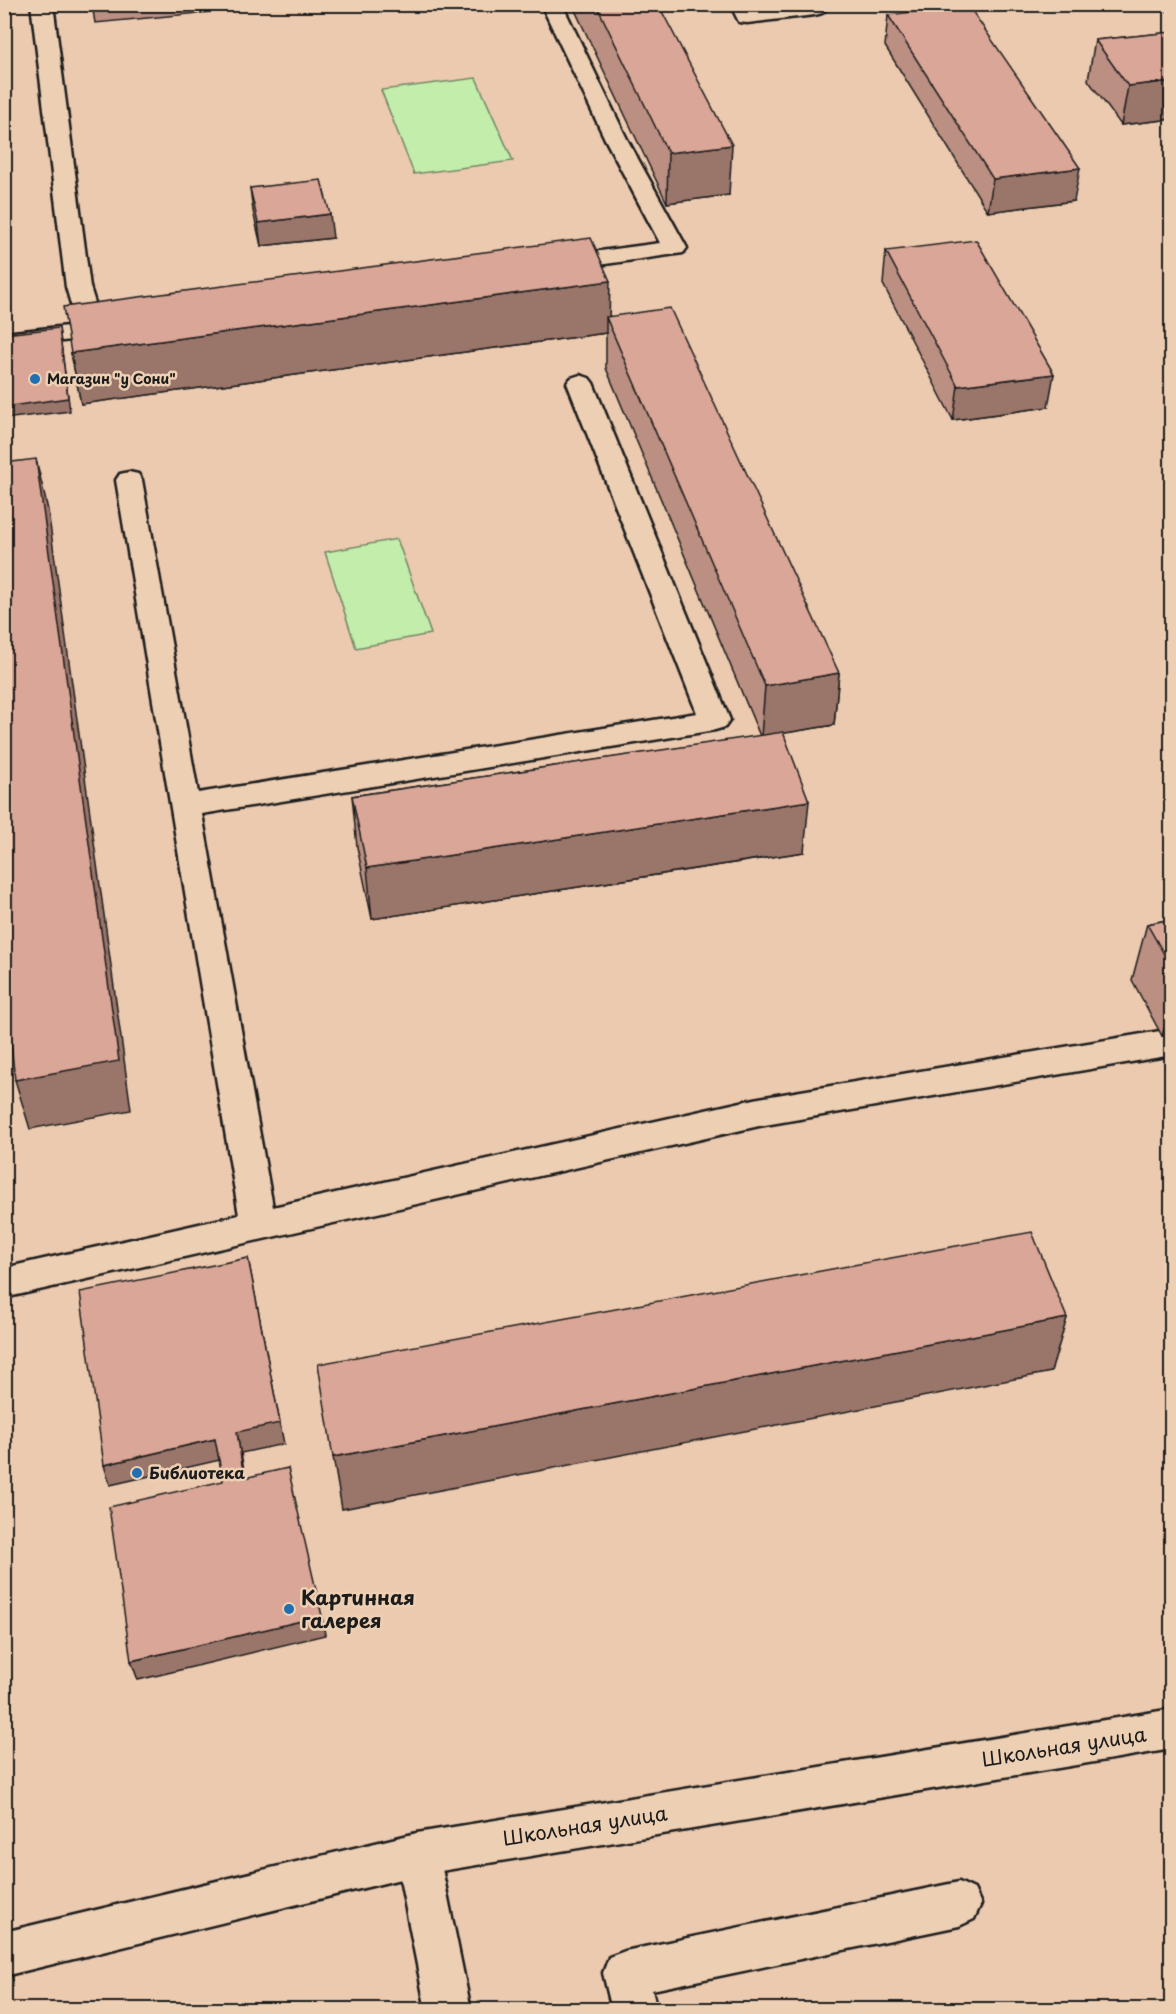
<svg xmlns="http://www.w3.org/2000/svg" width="1176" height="2014" viewBox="0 0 1176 2014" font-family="'Playpen Sans',sans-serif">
<rect width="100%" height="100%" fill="#eccab0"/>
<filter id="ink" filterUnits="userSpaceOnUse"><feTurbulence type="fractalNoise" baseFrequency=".0167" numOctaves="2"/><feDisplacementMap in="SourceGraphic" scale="12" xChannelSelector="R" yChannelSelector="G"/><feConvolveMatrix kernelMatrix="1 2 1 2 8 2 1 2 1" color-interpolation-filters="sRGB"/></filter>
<g filter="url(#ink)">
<!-- green -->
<path fill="#c2edaa" stroke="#6f8463" stroke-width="1.5" d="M476,78L513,161L414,174L381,90Z
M397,539L431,634L356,648L325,552Z"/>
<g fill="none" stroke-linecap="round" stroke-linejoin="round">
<!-- minor casing -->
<g stroke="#1c1c1c" stroke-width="5">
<path id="minor" d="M31,4H53L90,287L101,322L122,323L125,328L122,333L113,335L4,348V333L77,325L66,287Z
M541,4H562L627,139L687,248L683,253L556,271L547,269L544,264L547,259L556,257L660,243L605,139Z
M730,4H751L754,10L822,4L826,9L822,13L815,15L747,23L739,22Z
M580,375L589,378L593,383L730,720L725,727L715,730L202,814L273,1207L759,1098L1172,1029V1055L759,1126L4,1298V1268L239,1215L116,480L120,474L129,472L138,474L142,480L198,793L697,713L567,383L571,378Z
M417,1833L432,1839L439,1854L471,2010H426L395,1854L402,1839Z
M959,1882L974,1889L981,1904L974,1919L959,1926L652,1990L657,2010H612L603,1973L609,1957L625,1951Z"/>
</g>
<!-- major casing -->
<g stroke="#1c1c1c" stroke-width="5">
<path id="major" d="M1172,1709V1749L417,1875L4,1976V1932L417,1833Z"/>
</g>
<!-- minor -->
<use href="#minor" fill="#edd0b4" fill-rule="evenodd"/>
<!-- major -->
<use href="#major" fill="#edd0b4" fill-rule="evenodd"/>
</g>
<!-- wall -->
<path fill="#bb8f82" stroke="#1c1c1c" stroke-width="1.5" d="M92,4H295L95,23Z
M572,4H658L729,195L667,203Z
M1162,4H1172V17Z
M888,15L1074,201L988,212L885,46Z
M1172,32V119L1121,125L1088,80L1095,40Z
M250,188L333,238L261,246L253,211Z
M886,251L1048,407L953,420L883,284Z
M610,316L839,673L834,725L783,733L804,852L372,919L357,847L352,796L760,736L606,368V333L81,404L71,353Z
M1172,919V1034L1162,1036L1132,980L1147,924Z"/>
<!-- shaded-wall -->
<path fill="#99746a" stroke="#1c1c1c" stroke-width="1.5" d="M1172,81V119L1121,125L1128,86Z
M732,145L729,195L667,203L668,153Z
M1080,168L1074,201L988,212L993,179Z
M330,214L333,238L261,246L258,223Z
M610,281L609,324L606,317V333L81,404L71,353Z
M59,328L70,411L4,419V407Z
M1054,374L1048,407L953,420L958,386Z
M36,459L48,510L131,1110L30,1129L15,1080Z
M839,673L834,725L761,737L765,686Z
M809,801L804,852L372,919L367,868Z
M1172,1003V1034L1162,1036Z
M248,1258L284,1444L241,1453L249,1498L244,1478L237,1432Z
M1067,1318L1051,1372L342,1509L333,1457Z
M215,1439L220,1460L110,1485L104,1465Z
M322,1616L325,1635L138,1680L131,1661Z"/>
<!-- building -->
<path fill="#daa697" stroke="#1c1c1c" stroke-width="1.5" d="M596,4H658L732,145L668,153Z
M968,5L1080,168L993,179L888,15Z
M1172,32V81L1128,86L1095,40Z
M321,180L330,214L258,223L250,188Z
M591,238L610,281L71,353L63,307Z
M976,240L1054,374L958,386L886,251Z
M670,308L839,673L765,686L606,317Z
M59,328L68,398L4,407V334Z
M36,459L119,1061L15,1080L4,979V463Z
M783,732L809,801L367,868L352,796Z
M1172,919V968L1147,924Z
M1032,1232L1067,1318L333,1457L318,1364Z
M248,1258L280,1423L237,1432L244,1478L288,1468L322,1616L131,1661L109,1507L223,1481L215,1439L104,1465L80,1292Z"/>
</g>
<!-- markers -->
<g fill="#1f6fb2" stroke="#edd0b4" stroke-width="2">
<circle cx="35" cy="379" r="6"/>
<circle cx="137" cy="1473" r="6"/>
<circle cx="289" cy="1609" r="6"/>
</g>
<g text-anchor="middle" stroke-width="5" stroke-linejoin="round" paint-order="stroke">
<!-- far-poi labels -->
<g font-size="14" font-weight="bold" fill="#1c1c1c" stroke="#edd0b4" text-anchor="start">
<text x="47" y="384">Магазин "у Сони"</text>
</g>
<!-- poi labels -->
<g font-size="16" font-weight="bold" fill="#1c1c1c" stroke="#edd0b4" text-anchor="start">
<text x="149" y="1479">Библиотека</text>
</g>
<!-- near-poi labels -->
<g font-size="20" font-weight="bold" fill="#1c1c1c" stroke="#edd0b4" text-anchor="start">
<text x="301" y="1605">Картинная<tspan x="301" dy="23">галерея</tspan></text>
</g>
<!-- near-street labels -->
<g font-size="20" fill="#1c1c1c" stroke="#edd0b4">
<text transform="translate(1064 1747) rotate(-9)" y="7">Школьная улица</text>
<text transform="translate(585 1826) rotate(-9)" y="7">Школьная улица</text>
</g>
</g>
<!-- margin -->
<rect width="1176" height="2014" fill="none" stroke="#edd0b4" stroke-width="24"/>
<rect x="12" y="12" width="1152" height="1990" fill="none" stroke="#1c1c1c" stroke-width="2" filter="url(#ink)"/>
</svg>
